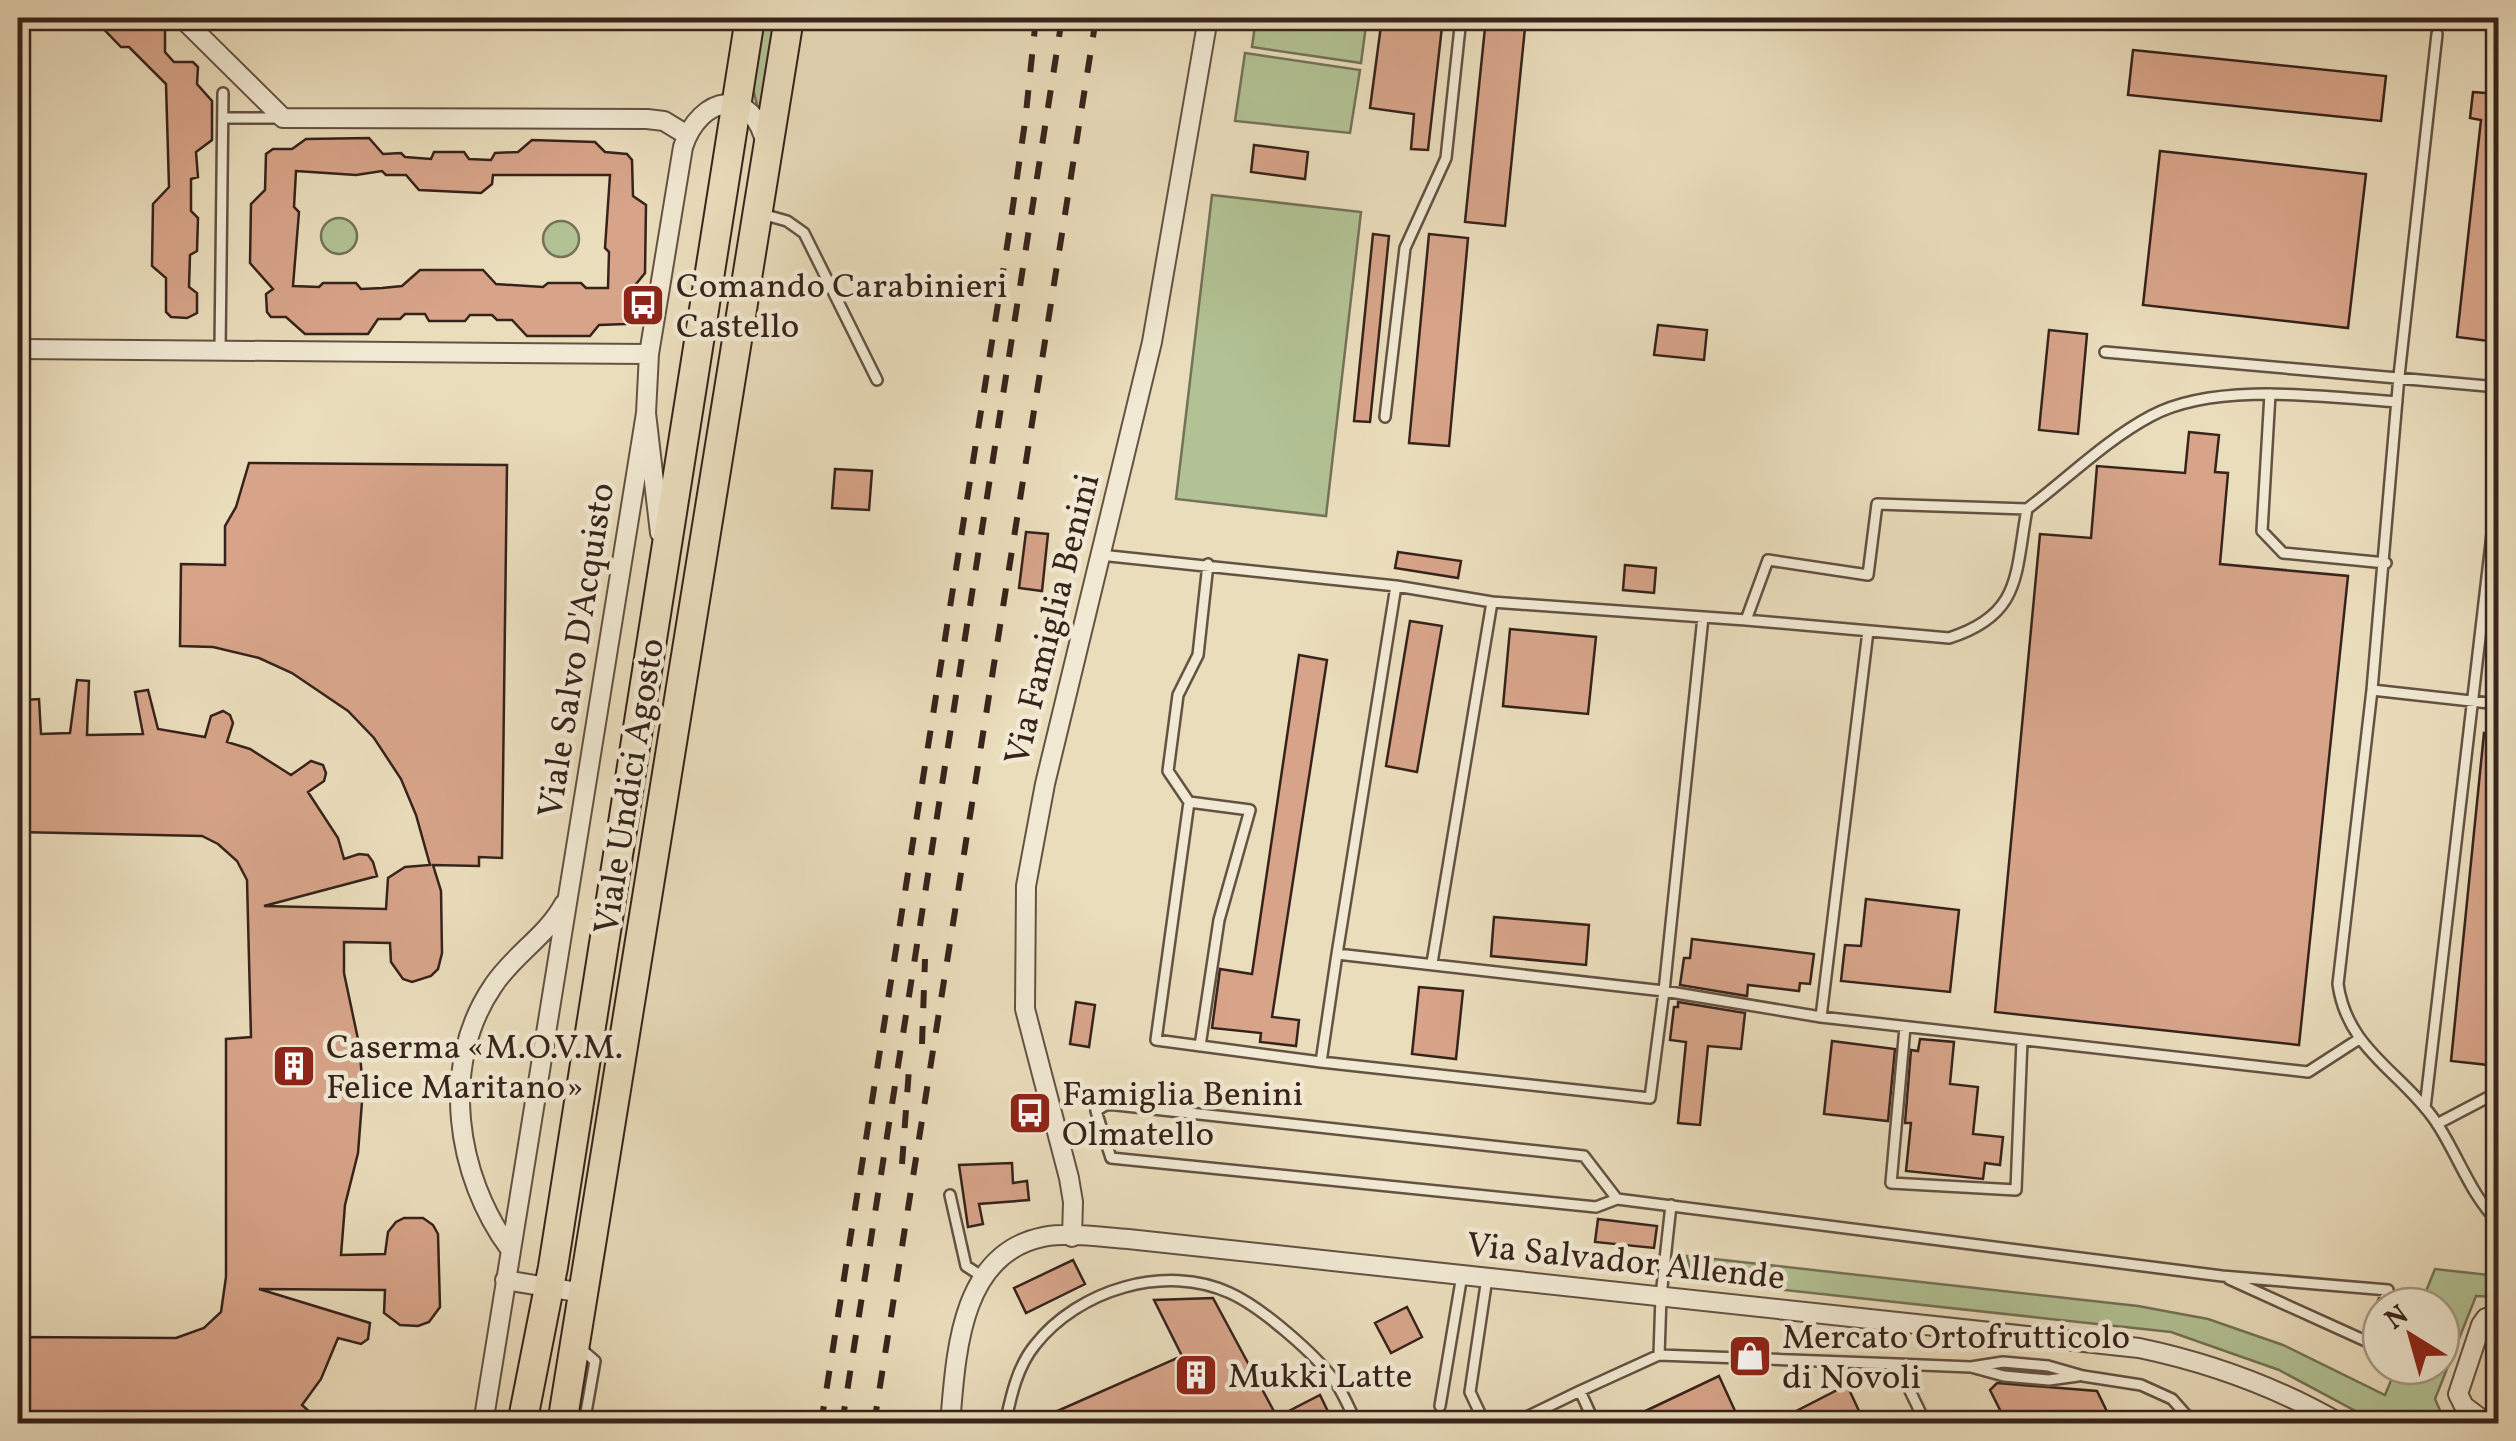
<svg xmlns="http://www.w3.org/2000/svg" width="2516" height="1441" viewBox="0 0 2516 1441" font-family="Vollkorn,serif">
<rect width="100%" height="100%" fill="#eaddbc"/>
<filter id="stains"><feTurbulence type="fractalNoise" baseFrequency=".002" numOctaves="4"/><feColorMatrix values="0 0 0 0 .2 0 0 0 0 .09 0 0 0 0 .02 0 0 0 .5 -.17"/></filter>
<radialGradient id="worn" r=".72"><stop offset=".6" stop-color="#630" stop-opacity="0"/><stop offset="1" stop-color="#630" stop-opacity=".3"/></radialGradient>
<!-- green -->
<path fill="#b2c294" stroke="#747258" stroke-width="2.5" d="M764,18H777L762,110L758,109L753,89Z
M1256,18H1367L1361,63L1252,47Z
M1245,53L1360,70L1350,133L1235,121Z
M1212,195L1361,212L1326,516L1176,499Z
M321 236a18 18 0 1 1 36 0a18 18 0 1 1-36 0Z
M543 239a18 18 0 1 1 36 0a18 18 0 1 1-36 0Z
M1687,1256L2138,1306L2208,1319L2283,1345L2385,1395L2397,1366H2441V1306H2420L2435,1269L2498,1276V1297L2476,1296L2435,1399L2442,1415L2453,1423H2378L2279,1370L2171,1332L1692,1280Z"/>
<!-- building -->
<path fill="#d7a489" stroke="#37231b" stroke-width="2.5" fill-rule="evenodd" d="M93,18H155L165,27V52L174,62H193L198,67L197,84L212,101V140L196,152L198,177L191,179V211L198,218L197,251L190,255L189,287L197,293V313L187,318L171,317L166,312V278L152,266L153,204L169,187L166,84L129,47H121Z
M1382,18H1443L1428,150L1411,149L1414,114L1370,108Z
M1486,18H1526L1505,226L1465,222Z
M2133,50L2386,76L2381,121L2128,95Z
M2473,92L2498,94L2497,342L2457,337L2481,120L2470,118Z
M369,138L383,154L401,153L405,157L431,159L434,152H464L469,159L491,160L495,153L518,152L532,140L595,142L605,152L627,154L632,160L633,196L646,205L645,273L632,289V320L626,324L599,325L590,336H527L512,320H497L492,315H470L465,321H429L425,314H405L400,319H378L368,334H305L286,317H271L267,312L266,294L273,289L250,263L251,204L265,190L266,154L273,149H292L306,139ZM296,171L356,175L382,171L386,175H406L419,190L481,193L492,184L493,175H610L605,248L609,252L608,288H586L581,283H548L543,287L496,284L483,270H420L402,286L382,288L361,289L356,283H323L319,287L293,286L299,212L294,207Z
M1254,145L1308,152L1305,179L1251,172Z
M2160,151L2366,174L2348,328L2143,305Z
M1373,234L1389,236L1370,422L1354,421Z
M1429,234L1468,238L1449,446L1409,443Z
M1658,325L1707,330L1704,360L1654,355Z
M2049,330L2087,334L2078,434L2039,430Z
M2189,432L2219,435L2215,472L2228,473L2220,564L2348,576L2299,1045L1995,1012L2040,534L2091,538L2097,466L2185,473Z
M249,463L507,465L502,858L479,857V866L433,865L441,891L442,953L438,969L431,976L412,982L403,979L391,962L390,943L344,942V973L359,1044L363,1089L358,1153L345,1205L341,1255L385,1254L388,1232L396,1222L404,1218H423L433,1225L438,1234L440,1307L429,1322L418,1326L400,1325L384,1313L385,1290L259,1289L370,1323L368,1339L361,1344L338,1338L321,1379L302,1405L323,1424H24L25,1391L18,1390V1337L176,1338L204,1328L221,1312L226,1277V1039L251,1037L247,880L237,861L218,844L202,836L18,832V733L26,734L25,700L39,699L41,734L70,733L77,680L89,681L87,735L143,734L135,692L148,690L158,729L205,737L211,716L223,711L230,715L233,723L227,742L250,749L291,775L311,761L323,765L326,773L324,781L308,792L338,838L344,859L359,854L368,855L373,862L377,876L264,906L386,909L388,878L405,867L430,865L416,815L401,779L374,738L348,711L292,673L259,658L213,647L180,646L181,564L225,565V526L236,507Z
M835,469L872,471L869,510L832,508Z
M1026,532L1048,534L1042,591L1019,588Z
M1398,552L1461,561L1458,578L1395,568Z
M1625,565L1656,568L1654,593L1623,590Z
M1410,621L1442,626L1417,772L1386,766Z
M1510,629L1596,637L1588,714L1503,706Z
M1299,655L1327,660L1272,1017L1299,1020L1296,1046L1260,1042L1261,1033L1212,1028L1220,969L1252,974Z
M2484,733L2498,735V1066L2451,1061Z
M1866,899L1959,910L1950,992L1841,981L1845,945L1861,946Z
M1494,917L1589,925L1586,965L1491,956Z
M1692,939L1814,954L1810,984L1800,983L1799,991L1748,985L1747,996L1680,985L1684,958H1690Z
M1419,987L1463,991L1456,1059L1412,1054Z
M1076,1002L1095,1005L1089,1047L1070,1044Z
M1678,1002L1745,1013L1741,1049L1708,1046L1700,1125L1678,1123L1686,1042L1670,1040L1674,1007H1678Z
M1920,1039L1954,1042L1950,1084L1978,1087L1973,1134L2003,1137L2000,1165L1985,1163L1983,1179L1906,1171L1911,1123H1905L1911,1050L1918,1051Z
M1832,1041L1895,1049L1888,1121L1824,1114Z
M1012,1163L1013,1183L1027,1181L1029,1200L979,1204L983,1224L968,1227L959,1165Z
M1598,1219L1657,1226L1654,1248L1595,1242Z
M1073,1260L1085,1284L1026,1313L1014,1288Z
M1213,1298L1277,1417L1320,1395L1334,1424H1028L1182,1356L1154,1300Z
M1407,1307L1422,1337L1391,1353L1375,1323Z
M1719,1376L1741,1424H1618Z
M1997,1383L2097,1391L2113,1424H2007L1990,1390Z
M1847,1385L1865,1424H1771Z"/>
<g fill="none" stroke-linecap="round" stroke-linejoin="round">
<!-- service casing -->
<g stroke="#645243" stroke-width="14">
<path id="service" d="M2437,34L2399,376L2372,690L2338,984C2347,1050 2402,1072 2436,1122C2458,1155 2470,1194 2498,1222
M224,118H280
M762,214L787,221L804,233L877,380
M220,350L223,93
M2105,352L2498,387
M2270,394L2262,531L2283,553L2386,563
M1385,417L1405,248L1446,158L1461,18
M2027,509C2015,574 2022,615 1949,638L1746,620L1768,560L1868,575L1877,504L2027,509C2068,478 2106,440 2151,416C2215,381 2327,397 2397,402
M1100,555L1396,586L1492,602L1746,620
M1396,586L1337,954L1664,991L1821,1017L2308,1072L2359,1039
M2372,690L2498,704
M1189,802L1168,771L1178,695L1198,655L1208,564
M1432,963L1492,602
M1821,1017L1868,631
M1905,1027L1891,1183L2016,1190L2022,1040
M1200,1046L1219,920L1250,810L1189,802L1156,1040L1321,1062L1337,954
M1321,1062L1650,1098L1664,991L1703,617
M2425,1108L2498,483
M2437,1124L2498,1092
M950,1195L966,1266L983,1277
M1617,1199L1584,1156L1107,1104L1096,1111L1111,1158L1596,1207L1617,1199L2222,1276L2388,1290L2382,1306
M2229,1279L2368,1342L2381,1309
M581,1349L595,1361L584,1424
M1659,1355L1897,1364L1926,1424
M1897,1364L1971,1367L2004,1376L2049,1380L2078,1376
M1971,1367L2003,1362L2048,1366L2083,1376L2141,1385L2172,1399L2188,1417L2210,1424
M1580,1391L1659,1355L1661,1296L1671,1205
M1440,1406L1462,1275
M1005,1424C1011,1396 1017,1367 1035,1345C1078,1290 1165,1263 1230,1293C1261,1307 1317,1355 1336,1383C1344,1395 1350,1410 1357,1424
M1485,1424L1470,1392L1487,1278
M1512,1424L1580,1391L1595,1424"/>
</g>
<!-- minor casing -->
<g stroke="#645243" stroke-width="22">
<path id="minor" d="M182,18L283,118L647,119L664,121L687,135
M18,349L649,354
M660,533L646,413L649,354L683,147C700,95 753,85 766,145
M1072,1237L1073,1202L1069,1178L1025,1009L1026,886L1045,784L1152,342L1208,18
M510,1249C456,1176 439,1065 493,986C513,955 547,936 564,904
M505,1280L583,1293
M483,1424L646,413
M950,1424C956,1356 959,1254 1043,1237C1070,1232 1101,1237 1128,1239L2139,1348C2211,1363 2277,1387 2341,1424
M2488,1424L2464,1406L2458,1394L2481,1325L2486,1318L2498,1315"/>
</g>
<!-- primary casing -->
<g stroke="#37231b" stroke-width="32">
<path id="primary" d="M522,1424L553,1267L750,18
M562,1424L789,18"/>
</g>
<!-- service -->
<use href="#service" stroke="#f1e9d3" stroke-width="9"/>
<!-- minor -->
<use href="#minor" stroke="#f1e9d3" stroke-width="18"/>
<!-- primary -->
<use href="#primary" stroke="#eaddbc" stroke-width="28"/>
<!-- rail -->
<path stroke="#37231b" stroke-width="6" stroke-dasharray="18 18" stroke-linecap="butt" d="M922,1044L925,959
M902,1164L909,1069
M821,1424L1008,240L1025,122L1036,18
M842,1424L1062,18
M874,1424L1096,18"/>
</g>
<!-- icons -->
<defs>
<g id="bus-square" transform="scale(2.25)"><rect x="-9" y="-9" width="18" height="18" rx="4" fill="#8f2418" stroke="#f1e9d3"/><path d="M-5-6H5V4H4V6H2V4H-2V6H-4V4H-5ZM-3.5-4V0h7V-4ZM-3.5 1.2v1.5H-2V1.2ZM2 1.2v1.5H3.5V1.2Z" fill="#fff"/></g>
<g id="building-square" transform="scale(2.25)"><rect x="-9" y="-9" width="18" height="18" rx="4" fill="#8f2418" stroke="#f1e9d3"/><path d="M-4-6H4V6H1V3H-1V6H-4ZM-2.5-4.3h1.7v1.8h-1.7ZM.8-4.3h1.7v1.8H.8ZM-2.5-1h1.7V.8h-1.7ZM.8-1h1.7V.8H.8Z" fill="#fff"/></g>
<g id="shop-square" transform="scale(2.25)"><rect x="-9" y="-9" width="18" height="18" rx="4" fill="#8f2418" stroke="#f1e9d3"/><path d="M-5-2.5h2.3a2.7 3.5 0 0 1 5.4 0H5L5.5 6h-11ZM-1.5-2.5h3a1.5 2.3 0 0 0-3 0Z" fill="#fff"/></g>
</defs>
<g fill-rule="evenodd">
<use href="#bus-square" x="643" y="305"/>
<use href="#building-square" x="294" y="1066"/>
<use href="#bus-square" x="1030" y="1113"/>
<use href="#shop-square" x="1750" y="1356"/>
<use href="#building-square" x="1196" y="1375"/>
</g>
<g text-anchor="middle" stroke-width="9" stroke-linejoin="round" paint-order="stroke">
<!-- poi labels -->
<g font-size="35" fill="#37231b" stroke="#f1e9d3" text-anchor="start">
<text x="676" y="297">Comando Carabinieri<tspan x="676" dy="40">Castello</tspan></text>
<text x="326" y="1058">Caserma «M.O.V.M.<tspan x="326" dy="40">Felice Maritano»</tspan></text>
<text x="1062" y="1105">Famiglia Benini<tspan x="1062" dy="40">Olmatello</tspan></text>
<text x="1782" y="1348">Mercato Ortofrutticolo<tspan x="1782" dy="40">di Novoli</tspan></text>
<text x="1228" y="1387">Mukki Latte</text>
</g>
<!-- street labels -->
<g font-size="35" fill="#37231b" stroke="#f1e9d3">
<text transform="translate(1051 619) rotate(-76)" y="12">Via Famiglia Benini</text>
<text transform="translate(575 650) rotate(-81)" y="12">Viale Salvo D'Acquisto</text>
<text transform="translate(628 786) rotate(-81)" y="12">Viale Undici Agosto</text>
<text transform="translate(1626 1260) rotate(6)" y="12">Via Salvador Allende</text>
</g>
</g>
<!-- margin -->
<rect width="2516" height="1441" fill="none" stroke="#eaddbc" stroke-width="60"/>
<rect x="20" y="20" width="2476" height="1401" fill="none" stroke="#37231b" stroke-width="5"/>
<rect x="30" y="30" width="2456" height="1381" fill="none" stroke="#37231b" stroke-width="2.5"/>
<!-- north arrow -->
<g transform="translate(2411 1336) rotate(323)"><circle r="48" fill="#f1e9d3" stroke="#a79a89" stroke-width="2.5"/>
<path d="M0-8L18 38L0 25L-18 38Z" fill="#8f2418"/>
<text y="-15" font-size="28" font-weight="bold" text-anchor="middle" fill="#37231b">N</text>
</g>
<rect width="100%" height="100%" filter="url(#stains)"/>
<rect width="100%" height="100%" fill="url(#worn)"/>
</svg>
